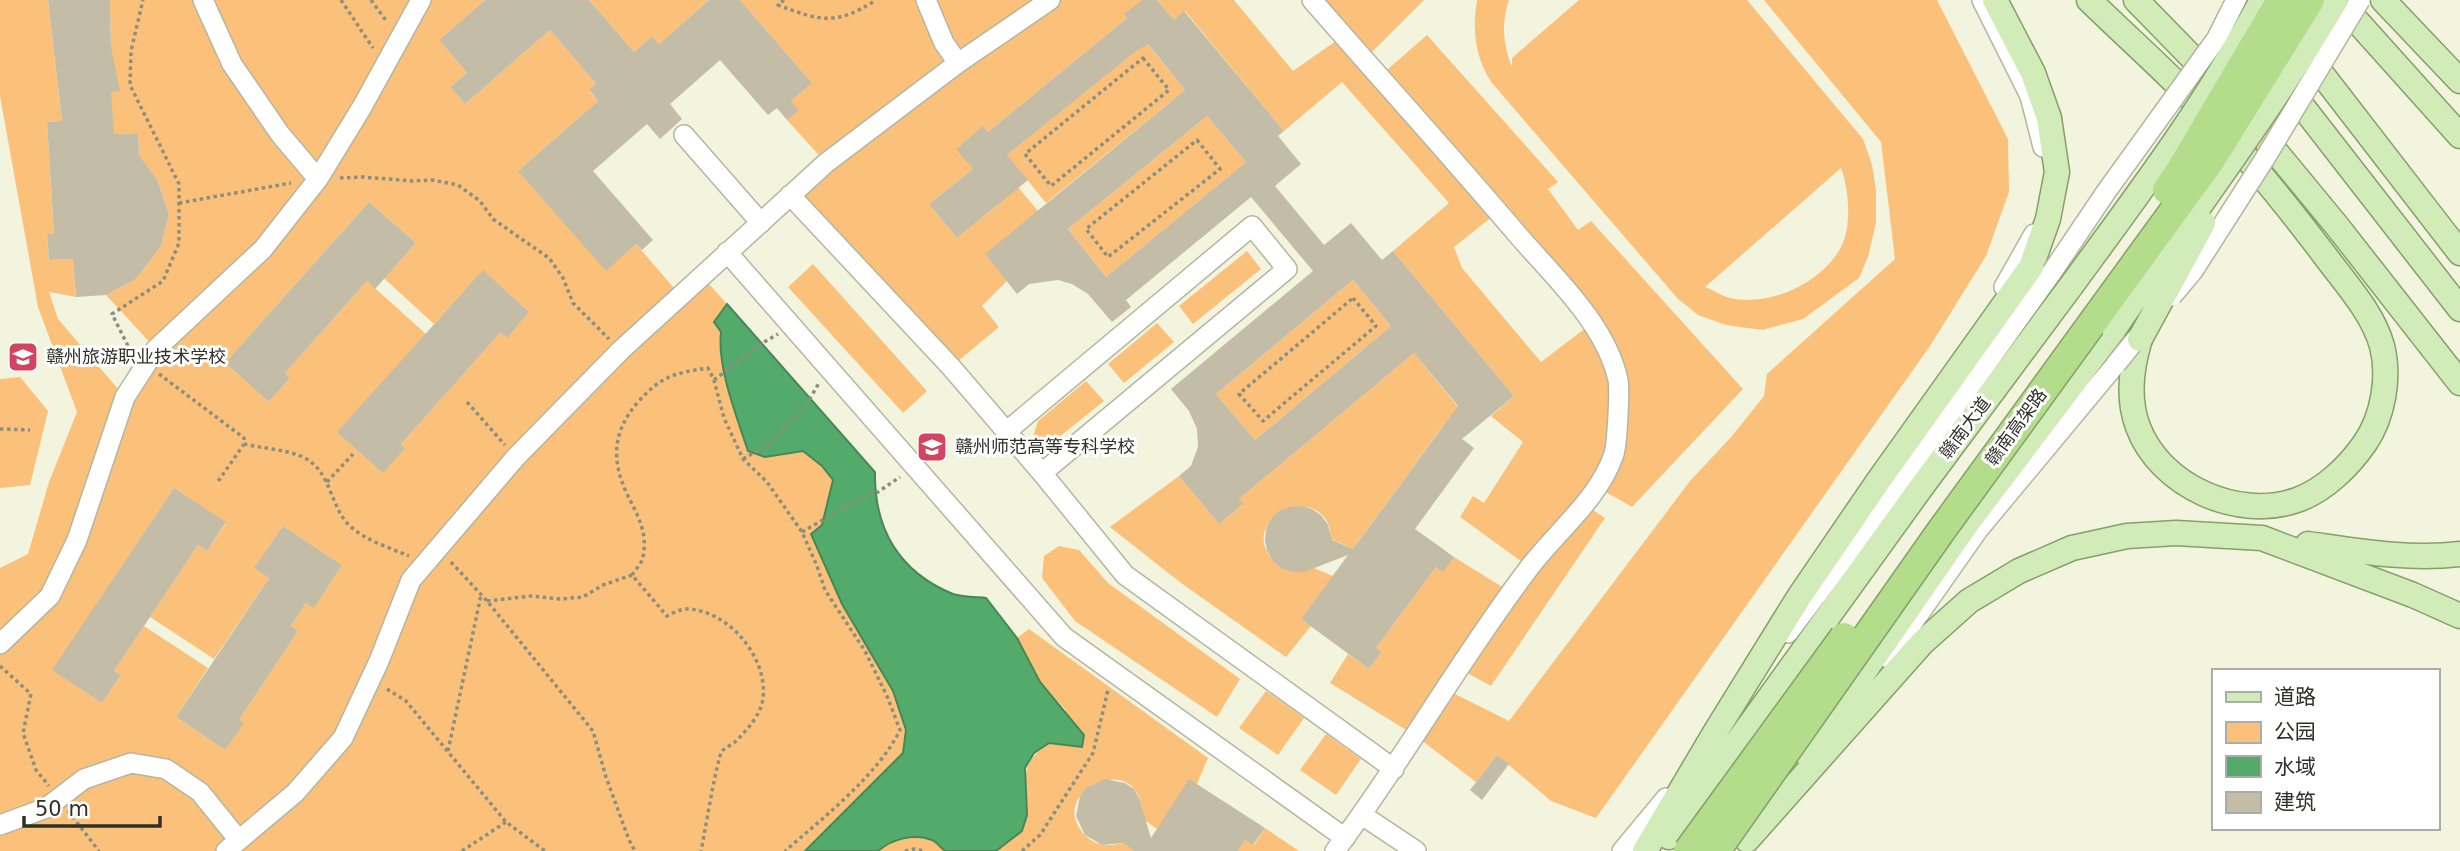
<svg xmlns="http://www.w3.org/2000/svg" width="2460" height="851" viewBox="0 0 2460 851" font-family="'DejaVu Sans','Noto Sans SC',sans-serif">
<rect width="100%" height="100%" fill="#f2f4dd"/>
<!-- green -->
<path fill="#fbc17a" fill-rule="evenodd" d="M0,0H48L62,121L47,122L54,234L47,235L49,260L73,259L76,297L49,292L58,319L125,397L156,349L106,295L136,279L161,246L169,214L157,179L139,155L138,133L114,134L75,116L111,47L110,0H485L439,40L467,73L450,87L465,104L550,30L596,84L589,91L598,101L519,170L606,270L636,244L680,295L701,275L727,304L714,323L721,332C717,368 737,417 748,451L765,457L803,451L822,466L833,480L822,525L829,573L842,604L893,691L906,730L903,753L805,851H0V568L28,554L49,482L77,412L38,307L0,96ZM369,202L416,243L392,270L376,271L434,324L483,271L529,312L507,337L501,332L401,444L405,448L338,432L426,334L367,281L285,373L290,378L269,402L225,363ZM174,488L226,523L207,551L198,545L150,617L214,659L269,578L255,568L283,526L342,565L314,607L306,603L291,626L298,631L239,720L243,723L225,750L176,717L208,668L144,626L114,671L121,675L102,703L53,670Z
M589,0H709L659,44L652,36L634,52Z
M740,0H1142L1125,14L1127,18L988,132L983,127L957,148L973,169L929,204L957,238L1000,203L980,178L998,163L1038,211L986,254L1007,281L982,306L999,327L951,367L790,195L826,163L787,120L798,110L791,101L812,83Z
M1157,0H1234L1293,71L1343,36L1312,0H1424L1365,59L1380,76L1427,35L1558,182L1548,189L1578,230L1591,221L1743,389L1632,507L1597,487L1584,504L1605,518L1491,686L1458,668L1445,689L1509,721L1690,481L1732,436L1764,396L1767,374L1895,259L1881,142L1764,0H1937L2008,139L2009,192L1986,256L1930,346L1596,818L1551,801L1497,755L1476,782L1416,736L1330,683L1348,654L1369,669L1382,652L1376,648L1436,567L1443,571L1454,557L1512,593L1529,567L1460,517L1473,496L1484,503L1523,442L1491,416L1514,396L1393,251L1449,203L1342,82L1284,131L1185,11L1174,20ZM1498,212L1592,323L1541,362L1462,268L1454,247Z
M1477,0H1509C1501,22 1503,45 1512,67V58L1579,0H1747L1863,139L1872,165L1876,190V223L1868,257L1859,278L1803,319L1762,330L1726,325L1698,315L1678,299L1492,83C1475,58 1472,30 1477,0ZM1841,168C1849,190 1852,226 1841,247C1822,283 1770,307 1730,298C1722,296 1713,290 1705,287Z
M1146,42L1185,90L1046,203L1007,155Z
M1207,116L1246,162L1106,277L1068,229Z
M1247,251L1261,269L1193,324L1179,306Z
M813,264L927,391L903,413L788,287Z
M1353,280L1391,326L1255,440L1216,394Z
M1157,323L1174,342L1124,383L1108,364Z
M1414,353L1467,418L1443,426L1353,549L1331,539C1329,474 1223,520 1281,568H1314L1333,576L1301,619L1311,626L1286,657L1181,583L1110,527L1179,476L1219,524L1242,505L1239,499Z
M20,377L48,411L30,485L0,488V379Z
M1086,381L1104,401L1054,441L1041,444L1033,437L1038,421Z
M1059,546L1079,550L1108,583L1240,679L1217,717L1075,621L1042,578L1044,556Z
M1029,629L1208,758L1197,784L1157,829L1142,818C1144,743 1039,793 1087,837C1098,847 1110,846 1123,843L1134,851H994L1027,815C1027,780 1017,765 1049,743L1081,746L1065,709L1040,682L1017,638Z
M1266,691L1304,718L1278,755L1239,728Z
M1326,734L1361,759L1336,795L1300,770Z
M1265,828L1299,851H1238L1245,840L1254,845Z
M908,837L933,840L945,851H878L885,845Z"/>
<!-- water -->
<path fill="#53ab6b" stroke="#488657" stroke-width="2" d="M727,304L875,472C874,529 899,572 953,594C963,597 975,597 986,598L1017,638L1040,682L1084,735L1082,747L1049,743L1034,753L1025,768L1027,815L1022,831L996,851H945C941,848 937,842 932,840C914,833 892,839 878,851H805L903,753L906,730L893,691L842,604L811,534L822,525L833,480L822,466L803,451L765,457L748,451C737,417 717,368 721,332L714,322Z"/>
<!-- building -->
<path fill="#c3bca6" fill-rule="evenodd" d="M48,0H110L111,47L120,91L111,92L114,134L138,133L139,155L157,179L169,214L161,246L136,279L106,295L76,297L73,259L49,260L47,234H54L47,122L62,121Z
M485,0H589L634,52L652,36L659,44L709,0H740L812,83L791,101L799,110L787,120L777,108L768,115L720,60L670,104L682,119L660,139L647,124L593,171L653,240L642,250L636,244L606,271L518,171L598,101L589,90L596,84L550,30L465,104L450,87L467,73L439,40Z
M1142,0H1157L1174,20L1184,11L1284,131L1278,136L1301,164L1275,186L1324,245L1351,223L1382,260L1393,251L1514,396L1462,439L1474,448L1415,529L1454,557L1443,572L1436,567L1376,648L1382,652L1369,669L1301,619L1348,555L1304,572H1292L1281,568L1273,561L1267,551L1265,540L1266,529L1271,519L1279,511L1290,507L1301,506L1312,509L1321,515L1328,525L1332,540L1353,549L1458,406L1414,353L1239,499L1243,504L1219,524L1179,476L1191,466L1198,447L1197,429L1189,411L1171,389L1313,271L1251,197L1126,300L1131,307L1112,322L1088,294L1072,284L1058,280L1029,284L1017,294L985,254L1185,90L1148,44L1136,51L1007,155L1028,180L957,238L929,204L973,169L956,149L983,126L988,132L1127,18L1124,14ZM1207,116L1246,162L1106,277L1068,229ZM1353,280L1391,326L1255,440L1216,394Z
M369,202L416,243L375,289L367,281L285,373L290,378L269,402L225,363Z
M483,270L529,312L507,338L501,332L401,444L405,448L383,473L337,432Z
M174,488L226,522L207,551L198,545L114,671L121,675L102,703L52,670Z
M283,526L342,565L314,608L306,603L291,626L298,631L239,720L244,723L225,750L176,717L269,578L254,568Z
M1497,755L1509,764L1482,800L1470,790Z
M1105,779L1125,783L1134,789L1139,798L1151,838L1189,779L1265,828L1253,845L1245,840L1238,851H1134L1123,843L1102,845L1085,835L1076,816L1080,796L1086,788Z"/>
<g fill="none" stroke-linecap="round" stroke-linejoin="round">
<!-- minor casing -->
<g stroke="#b4b6a0" stroke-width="22">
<path id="minor" d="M203,0L232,64L280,134L318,179
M926,0L944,43L958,63
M1312,0C1380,78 1450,155 1517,234C1554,277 1606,324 1618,380C1620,391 1617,444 1614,454C1599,499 1557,531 1529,568C1460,659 1404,759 1335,851
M1982,0L2030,96L2043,147
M684,135L761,223
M790,195L951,367L1042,473L1125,575L1394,769
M727,252L1064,637L1345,838
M2004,287L2034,234
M1007,431L1252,226L1287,269L1042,473
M1788,633L1903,481L2052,272
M0,644L50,596L77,540L125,397L156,349L263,249L318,179L362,107L421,0
M1888,658L1978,530L2116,364
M1362,815L1416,851
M0,825L46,808L84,779L131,763L166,769L200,792L238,839
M226,851L295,793L343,738L379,661L411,580L516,457L621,350L826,163L958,63L1050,0
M1622,851L1666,798"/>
</g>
<!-- major casing -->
<g stroke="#85a068" stroke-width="27">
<path id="major" d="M2089,0C2132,42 2178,82 2218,126C2256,167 2292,212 2326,257C2346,284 2373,313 2382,346C2390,377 2383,417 2365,443C2349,466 2325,490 2297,500C2238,521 2160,486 2138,427C2127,398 2131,368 2140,339
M2136,0L2214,80
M2338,0L2460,136
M2383,0L2460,81
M2304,51L2460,253
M2285,84L2460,309
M2243,112L2337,226L2460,383
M2308,544C2358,551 2409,560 2460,554
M1807,754L1968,522L2114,329
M1669,837L1920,489L2071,286
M1747,840L1922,643L1969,601L2019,571L2072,548L2127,536L2176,533L2262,538L2413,595L2460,616
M1645,851L1716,731L1799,597L1879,480L2031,267L2048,219L2057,172L2049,118L2033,73L1995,0"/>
</g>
<!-- path -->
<path stroke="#8c8e7e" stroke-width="3.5" stroke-dasharray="3.5 3.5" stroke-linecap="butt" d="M341,0L373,48
M371,0L387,22
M784,0L778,5C820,21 836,26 876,0
M1143,58L1169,90L1051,186L1025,154Z
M1197,140L1220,169L1108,257L1086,229Z
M340,178L363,177L413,181L432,180L458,185L480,201L493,219L549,258L563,278L573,303L609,339
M179,203L291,183
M1353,298L1376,326L1263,421L1239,394Z
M131,352L112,314L163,281L179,243V184L130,85L131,51L143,0
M159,374L244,438V444L217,483
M714,380L764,342L778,334
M467,402L505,445
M0,429L30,430
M244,444C261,448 288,450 303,457C331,471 329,502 347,523C363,540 388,547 409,556
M743,459L774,441L788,424L801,414L819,383
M327,482L353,454
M802,532L863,497L878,492L900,477
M451,562L487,601L593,731L606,777L629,840L635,851
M632,575C636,569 642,563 643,557C648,533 638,516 628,496C611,461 612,432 638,402C661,376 675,373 708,368L714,380L724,418L743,459L767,482L802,532L817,566L825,590L865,651L887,696L900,730C878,775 823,818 785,851
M487,601L531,596L560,599L583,597L603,585L632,575L667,616C673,613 680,609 687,609C728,610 768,657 763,698C761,715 747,730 735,742C731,745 725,748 722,751C717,758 704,837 701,851
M0,666L31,694L23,733L36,770L49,786
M387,689L406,701L506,822L545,851
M448,751L481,595
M68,811L99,851
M462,851L506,822
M905,851L914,849L925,851
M1022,851L1040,835L1093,753L1108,690"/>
<!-- minor -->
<use href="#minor" stroke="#fff" stroke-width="19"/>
<!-- major -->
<use href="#major" stroke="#d1ebb9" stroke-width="24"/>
<!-- minor-bridge casing -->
<g stroke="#b4b6a0" stroke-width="22" stroke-linecap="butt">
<path id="minor-bridge" d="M2052,272L2106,192L2217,38L2236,0
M2172,296L2193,271L2264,160L2360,0
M2116,364L2146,327"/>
</g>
<!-- major-bridge casing -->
<g stroke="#85a068" stroke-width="27" stroke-linecap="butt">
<path id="major-bridge" d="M2071,286C2139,193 2208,102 2262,0
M2114,329C2188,219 2269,114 2336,0
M2140,339L2203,223"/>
</g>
<!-- highway-bridge casing -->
<g stroke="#85a068" stroke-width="31" stroke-linecap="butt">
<path id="highway-bridge" d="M2167,190L2180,171L2281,0
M1688,851L1844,637
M1716,851L1941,531L2210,161L2310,0"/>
</g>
<!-- minor-bridge -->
<use href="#minor-bridge" stroke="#fff" stroke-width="19"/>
<!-- major-bridge -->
<use href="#major-bridge" stroke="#d1ebb9" stroke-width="24"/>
<!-- highway-bridge -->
<use href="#highway-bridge" stroke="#b3dd8b" stroke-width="28"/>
</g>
<!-- icons -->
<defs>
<g id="school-square" transform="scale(1.575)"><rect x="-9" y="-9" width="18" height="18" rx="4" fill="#d34362" stroke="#fff"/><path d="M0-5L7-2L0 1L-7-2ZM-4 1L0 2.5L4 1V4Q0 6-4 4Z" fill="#fff"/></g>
<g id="university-square" transform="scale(1.575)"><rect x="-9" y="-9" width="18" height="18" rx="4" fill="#d34362" stroke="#fff"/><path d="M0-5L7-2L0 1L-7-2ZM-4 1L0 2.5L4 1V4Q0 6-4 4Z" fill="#fff"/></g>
</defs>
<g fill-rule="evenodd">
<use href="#school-square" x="23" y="357"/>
<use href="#university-square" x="932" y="447"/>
</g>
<g text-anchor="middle" stroke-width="6" stroke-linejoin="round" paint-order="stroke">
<!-- poi labels -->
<g font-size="18" fill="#2f3027" stroke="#fff" text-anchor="start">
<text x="46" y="363">赣州旅游职业技术学校</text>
<text x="955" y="453">赣州师范高等专科学校</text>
</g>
<!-- street labels -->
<g font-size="18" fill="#2f3027" stroke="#fff">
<text transform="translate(2016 427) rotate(-54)" y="6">赣南高架路</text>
<text transform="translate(1965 428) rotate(-53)" y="6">赣南大道</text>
</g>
</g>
<!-- legend -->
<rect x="2212" y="669" width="228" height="161" fill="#ffffff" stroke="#acaca9" stroke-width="2"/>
<rect x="2226" y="692" width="35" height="10" fill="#d1ebb9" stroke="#acaca9" stroke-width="2"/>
<text x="2274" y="704" font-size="21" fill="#2f3027">道路</text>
<rect x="2226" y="722" width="35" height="21" fill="#fbc17a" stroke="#acaca9" stroke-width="2"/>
<text x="2274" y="739" font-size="21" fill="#2f3027">公园</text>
<rect x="2226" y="756" width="35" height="21" fill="#53ab6b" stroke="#acaca9" stroke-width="2"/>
<text x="2274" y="774" font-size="21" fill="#2f3027">水域</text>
<rect x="2226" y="792" width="35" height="21" fill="#c3bca6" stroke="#acaca9" stroke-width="2"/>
<text x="2274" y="809" font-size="21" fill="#2f3027">建筑</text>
<!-- scale -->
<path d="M24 816v10h136v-10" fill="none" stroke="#2f3027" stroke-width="3.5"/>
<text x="35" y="816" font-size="21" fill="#2f3027" stroke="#ffffff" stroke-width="5" paint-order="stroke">50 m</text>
</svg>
